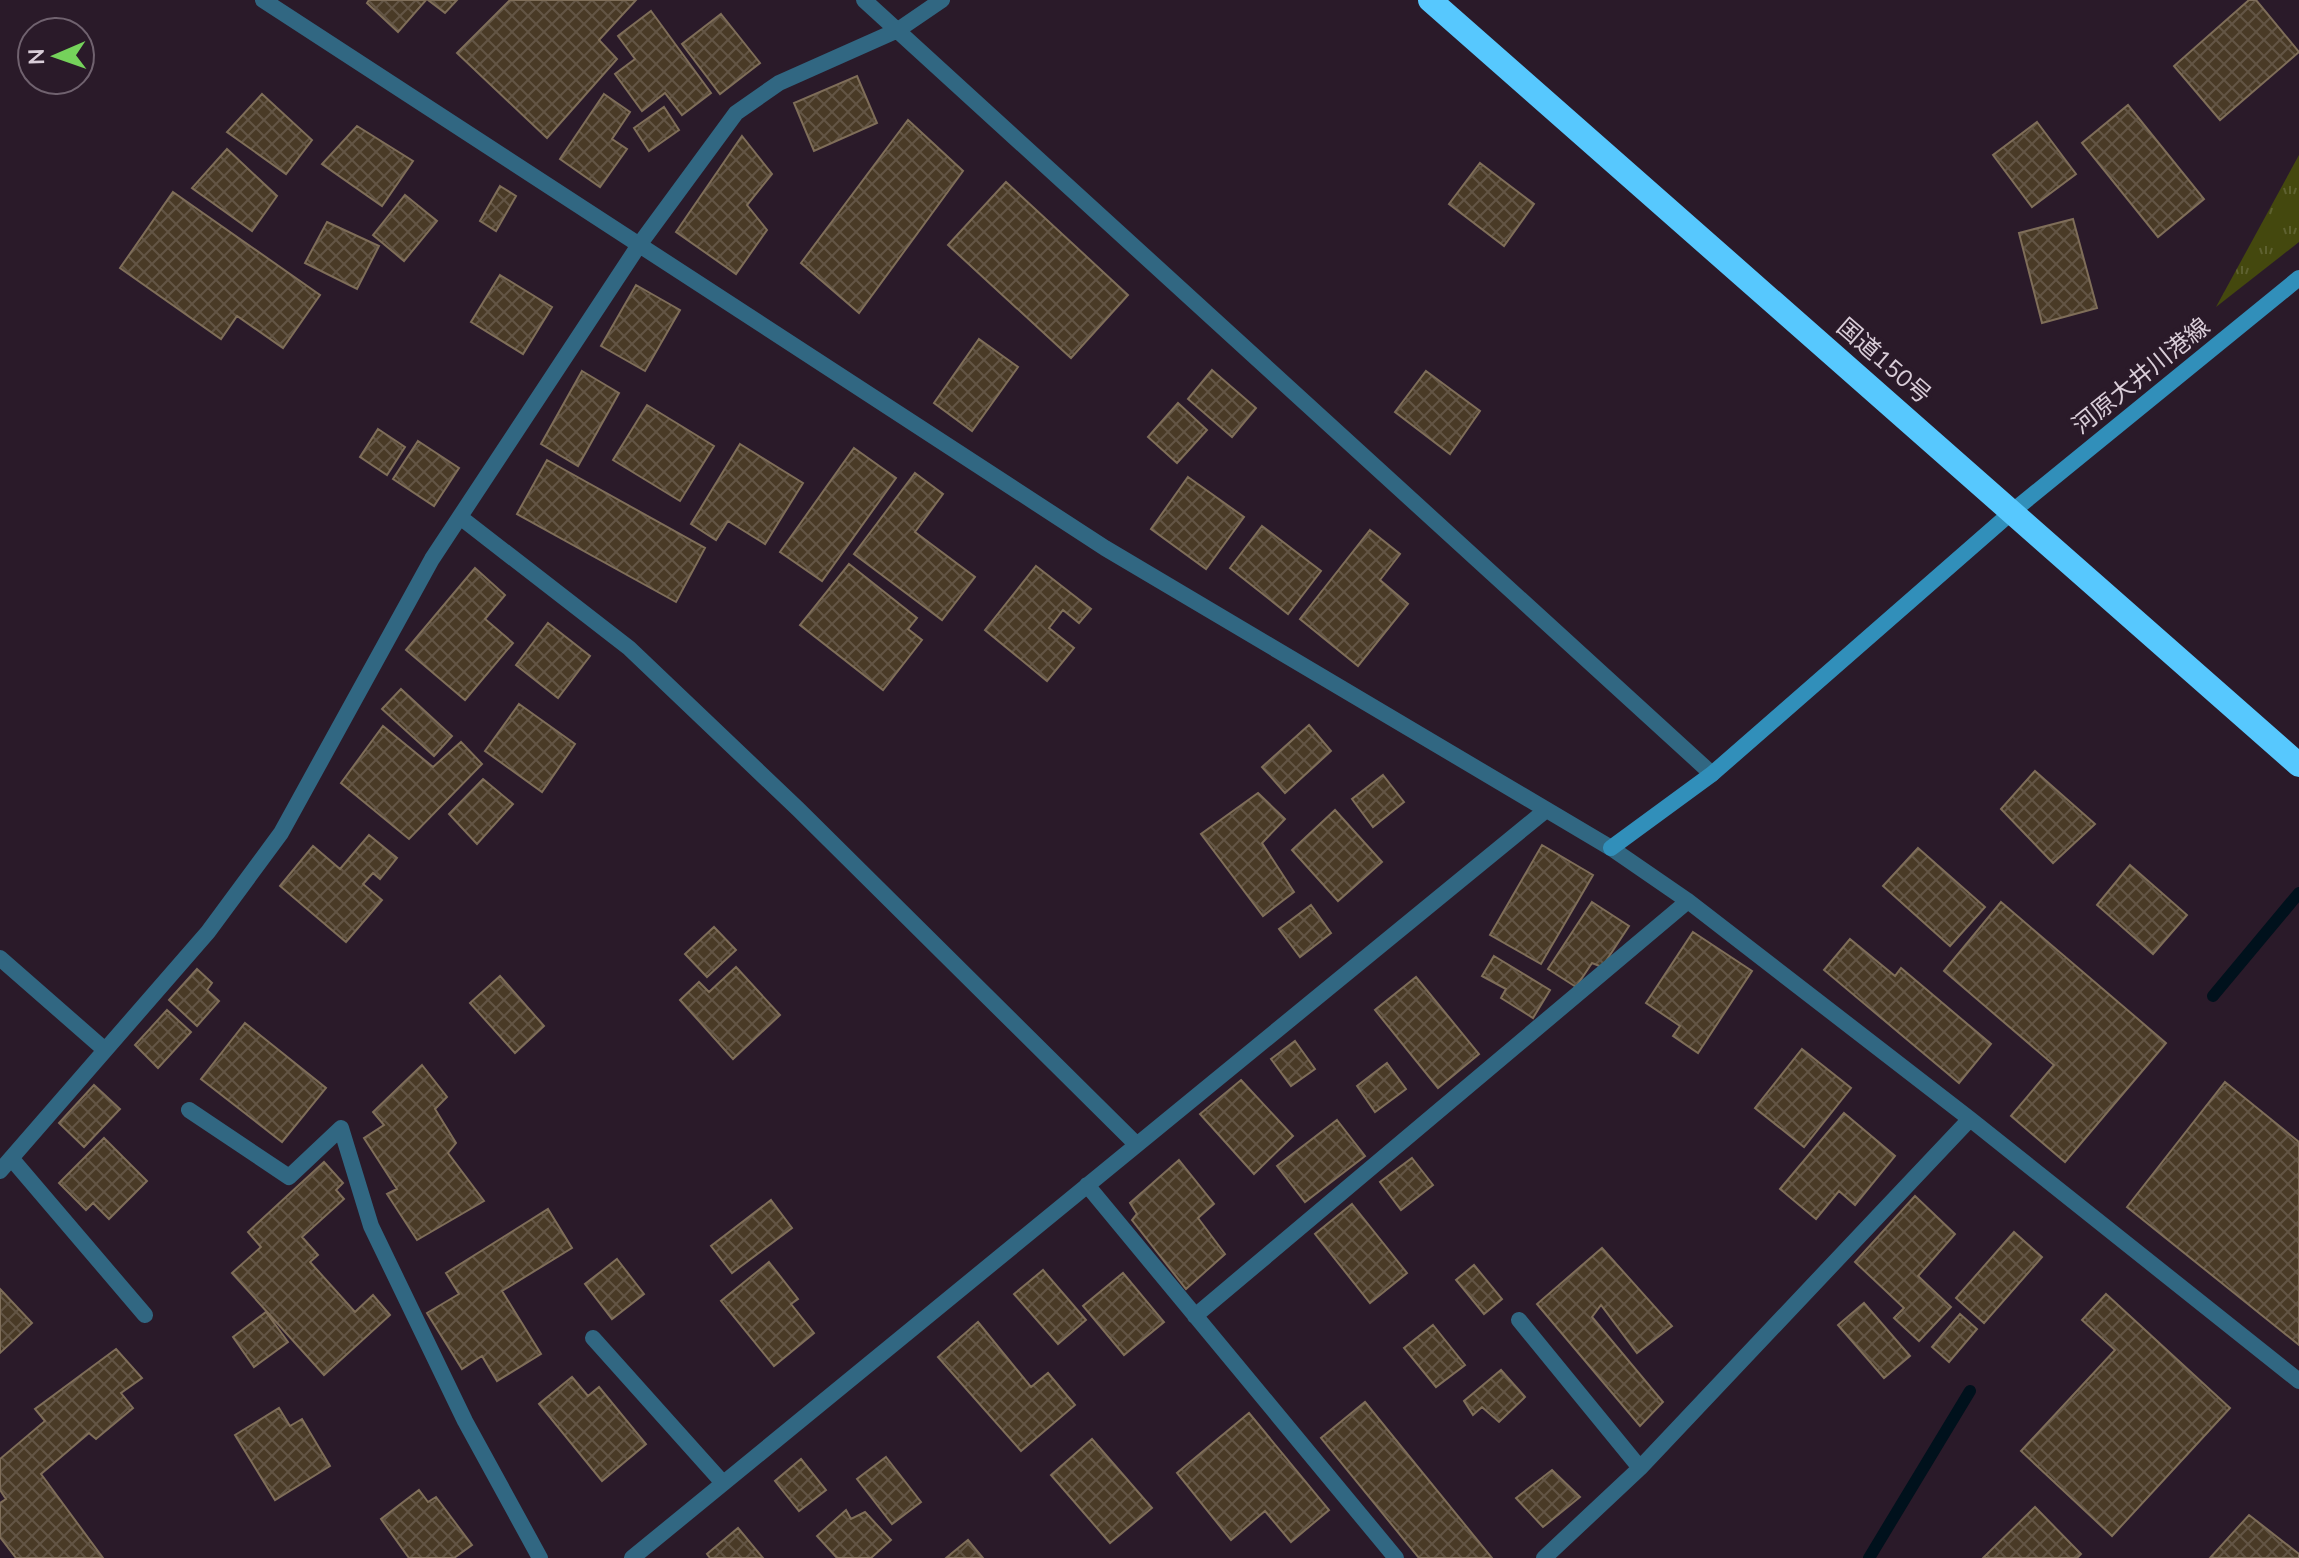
<svg xmlns="http://www.w3.org/2000/svg" width="2299" height="1558" viewBox="0 0 2299 1558" font-family="'Nunito Sans','Noto Sans JP',sans-serif">
<defs>
<pattern id="grass-tufts" width="24" height="20" patternUnits="userSpaceOnUse" patternTransform="scale(2)"><rect width="24" height="20" fill="#44480e"/><path d="M3 7l-1-3M5 7V3M7 7l1-3M15 17l-1-3M17 17v-4M19 17l1-3" fill="none" stroke="#5e6130"/></pattern>
<pattern id="building-cross-hatch" width="8" height="8" patternUnits="userSpaceOnUse" patternTransform="scale(2)"><rect width="8" height="8" fill="#493a26"/><path d="M0 0l8 8M0 8l8-8" fill="none" stroke="#635545"/></pattern>
</defs>
<rect width="100%" height="100%" fill="#2a1a29"/>
<!-- grass -->
<path fill="url(#grass-tufts)" d="M2299,155V242L2216,307Z"/>
<g fill="none" stroke-linecap="round" stroke-linejoin="round">
<!-- stream -->
<path stroke="#00111c" stroke-width="12" d="M2213,996L2299,893
M1869,1558L1970,1391"/>
</g>
<!-- building -->
<path fill="url(#building-cross-hatch)" stroke="#7f6e59" stroke-width="2" d="M369,0H426L398,32L367,3Z
M428,0H457L445,13Z
M510,0H636L599,40L617,59L547,138L457,53Z
M2249,0H2256L2299,52L2220,120L2174,66Z
M651,11L711,93L682,115L665,93L642,111L615,74L635,59L618,36Z
M721,14L760,63L720,94L682,44Z
M857,76L877,123L814,151L794,103Z
M262,94L312,140L286,174L227,132Z
M604,94L630,112L612,139L627,149L600,187L560,159Z
M2128,105L2204,199L2158,237L2082,143Z
M664,107L679,130L649,151L634,128Z
M908,120L963,171L859,313L801,263Z
M2037,122L2076,174L2032,207L1993,155Z
M357,126L413,161L382,206L322,164Z
M742,136L772,174L747,205L767,230L736,274L676,232Z
M227,149L277,196L252,231L192,188Z
M1480,163L1534,204L1504,246L1449,204Z
M1006,182L1128,295L1071,358L948,245Z
M500,186L516,196L496,231L480,221Z
M173,192L320,295L283,348L237,316L221,339L120,268Z
M405,195L437,221L404,261L373,235Z
M2073,219L2097,308L2042,323L2019,233Z
M327,222L379,246L357,289L305,263Z
M500,275L552,307L523,354L471,322Z
M636,285L680,310L645,371L601,346Z
M979,339L1018,367L972,431L934,403Z
M1212,370L1256,408L1232,437L1188,399Z
M582,371L619,393L578,466L541,444Z
M1426,371L1480,411L1450,454L1395,412Z
M1178,403L1207,430L1177,463L1148,437Z
M647,405L714,446L680,501L613,460Z
M378,429L405,447L387,475L360,457Z
M418,441L459,468L434,506L393,479Z
M740,444L803,483L765,544L728,521L716,540L691,524Z
M854,448L896,478L822,581L780,552Z
M547,460L705,548L676,602L517,514Z
M915,473L943,494L915,532L975,577L942,620L854,554Z
M1188,477L1244,517L1206,569L1151,529Z
M1262,526L1321,571L1288,614L1230,568Z
M1370,530L1400,554L1380,580L1408,604L1358,666L1300,619Z
M849,564L917,618L908,629L922,640L883,690L800,625Z
M1036,566L1091,609L1079,623L1063,610L1049,628L1074,648L1047,681L985,630Z
M475,568L505,595L485,619L513,643L465,700L406,650Z
M548,623L590,656L558,698L516,665Z
M401,689L452,736L434,756L382,709Z
M519,704L575,744L542,792L485,751Z
M1309,725L1331,751L1285,793L1262,767Z
M383,726L433,767L461,742L482,764L409,839L341,783Z
M2035,771L2095,824L2053,863L2001,809Z
M1383,775L1404,802L1373,827L1352,799Z
M483,779L513,804L477,844L449,814Z
M1258,793L1285,819L1262,843L1294,892L1263,916L1201,834Z
M1335,810L1382,862L1338,901L1292,850Z
M369,835L397,858L380,879L373,873L363,884L382,900L346,942L280,886L313,846L340,869Z
M1542,845L1593,875L1541,964L1490,935Z
M1918,848L1985,907L1950,946L1883,886Z
M2130,865L2187,915L2153,954L2097,905Z
M1592,902L1629,926L1602,967L1592,963L1576,987L1548,969Z
M2001,902L2166,1043L2065,1162L2011,1116L2054,1065L1944,971Z
M1311,905L1331,933L1300,957L1279,929Z
M714,927L736,950L707,977L685,954Z
M1693,932L1752,971L1698,1053L1673,1036L1680,1026L1646,1003Z
M1850,939L1895,976L1901,968L1991,1044L1959,1083L1824,970Z
M1494,956L1550,990L1533,1018L1501,998L1506,989L1482,976Z
M736,967L780,1015L733,1059L680,1000L699,982L709,992Z
M197,969L212,983L207,990L219,1001L197,1026L169,1000Z
M500,976L544,1026L515,1053L470,1003Z
M1416,977L1479,1054L1438,1088L1375,1010Z
M167,1010L191,1032L158,1068L135,1045Z
M245,1023L326,1088L282,1142L201,1079Z
M1295,1041L1315,1069L1291,1086L1271,1059Z
M1802,1049L1851,1088L1804,1147L1755,1108Z
M1387,1063L1406,1089L1375,1112L1357,1086Z
M422,1065L447,1097L435,1109L456,1143L448,1153L484,1201L417,1240L387,1194L397,1189L364,1138L384,1125L373,1112Z
M1241,1080L1293,1136L1254,1174L1200,1114Z
M2225,1082L2299,1142V1345L2127,1207Z
M94,1085L120,1109L84,1147L59,1123Z
M1844,1113L1895,1156L1855,1205L1839,1191L1816,1219L1780,1189Z
M1337,1120L1365,1156L1305,1202L1277,1166Z
M104,1138L147,1181L109,1219L93,1203L86,1210L59,1183Z
M1412,1158L1433,1185L1401,1210L1380,1182Z
M1179,1160L1214,1204L1198,1218L1225,1254L1186,1289L1132,1220L1137,1214L1130,1203Z
M324,1162L343,1183L336,1190L344,1199L302,1237L318,1255L310,1262L355,1312L373,1295L390,1315L324,1375L232,1273L261,1247L248,1232Z
M1915,1196L1955,1234L1918,1276L1951,1307L1919,1341L1894,1318L1904,1308L1855,1262Z
M771,1200L792,1228L732,1273L711,1246Z
M1352,1204L1407,1273L1370,1303L1315,1234Z
M548,1209L572,1248L502,1291L541,1354L497,1381L482,1356L462,1369L427,1313L459,1294L446,1273Z
M2014,1232L2042,1257L1984,1323L1956,1298Z
M1602,1248L1672,1326L1637,1353L1601,1305L1592,1317L1663,1402L1640,1426L1537,1304Z
M617,1259L644,1294L612,1319L585,1284Z
M769,1262L798,1299L791,1304L814,1333L774,1366L721,1301Z
M1474,1265L1502,1299L1484,1314L1456,1280Z
M1043,1270L1086,1320L1058,1344L1014,1294Z
M1123,1273L1164,1322L1124,1355L1083,1306Z
M0,1289L32,1323L0,1353Z
M2106,1294L2230,1408L2112,1536L2021,1451L2115,1350L2082,1320Z
M1864,1303L1910,1356L1884,1378L1838,1325Z
M266,1312L288,1342L254,1367L233,1337Z
M1960,1314L1977,1329L1949,1362L1932,1347Z
M978,1322L1031,1387L1048,1373L1075,1405L1021,1451L938,1357Z
M1433,1325L1465,1365L1436,1387L1404,1348Z
M116,1349L142,1378L121,1393L133,1408L96,1439L89,1433L41,1474L103,1558H16L0,1537V1503L6,1499L0,1490V1459L45,1421L35,1409Z
M1501,1370L1525,1397L1499,1422L1482,1407L1473,1415L1464,1401Z
M572,1377L588,1396L599,1387L646,1444L602,1481L539,1404Z
M1365,1402L1492,1558H1419L1321,1438Z
M279,1408L290,1426L302,1419L330,1466L275,1500L235,1435Z
M1249,1413L1329,1510L1291,1542L1265,1511L1231,1540L1177,1473Z
M1092,1439L1152,1508L1110,1543L1051,1475Z
M886,1457L921,1502L892,1524L857,1479Z
M801,1459L826,1490L799,1511L775,1481Z
M1552,1470L1580,1497L1543,1527L1516,1498Z
M419,1490L428,1502L436,1497L472,1545L454,1558H409L381,1519Z
M2035,1507L2081,1554L2077,1558H1983Z
M846,1510L851,1519L865,1512L891,1540L871,1558H837L817,1536Z
M2249,1515L2299,1554V1558H2210Z
M738,1528L763,1558H710L707,1554Z
M968,1540L983,1558H946Z"/>
<g fill="none" stroke-linecap="round" stroke-linejoin="round">
<!-- street -->
<path stroke="#316782" stroke-width="16" d="M263,0L1105,548L1611,848L1688,901L1970,1119L2299,1381
M864,0L1712,774
M460,517L629,648L798,809L1136,1144
M0,958L105,1050
M189,1110L289,1177L341,1128L371,1226L465,1421L540,1558
M11,1158L145,1315
M0,1171L208,932L281,833L432,559L639,245L736,113L779,83L898,30L942,0
M1087,1185L1396,1558
M1195,1316L1688,901
M1519,1320L1640,1468
M593,1338L723,1483
M632,1558L1546,810
M1544,1558L1640,1468L1970,1119"/>
<!-- secondary -->
<path stroke="#318fba" stroke-width="16" d="M1611,848L1712,774L2013,511L2299,278"/>
<!-- highway -->
<path stroke="#57c8fe" stroke-width="24" d="M1430,0L2299,765"/>
</g>
<g text-anchor="middle" stroke-width="8" stroke-linejoin="round" paint-order="stroke">
<!-- street labels -->
<g font-size="24" fill="#d9cdd8" stroke="#2a1a29">
<text transform="translate(1884 361) rotate(41)" y="8">国道150号</text>
<text transform="translate(2141 376) rotate(-39)" y="8">河原大井川港線</text>
</g>
</g>
<!-- north arrow -->
<g transform="translate(56 56) rotate(268)"><circle r="38" fill="#2a1a29" stroke="#70626f" stroke-width="2"/>
<path d="M0-6L14 30L0 20L-14 30Z" fill="#75d25b"/>
<text y="-12" font-size="22" font-weight="bold" text-anchor="middle" fill="#d9cdd8">N</text>
</g>
</svg>
